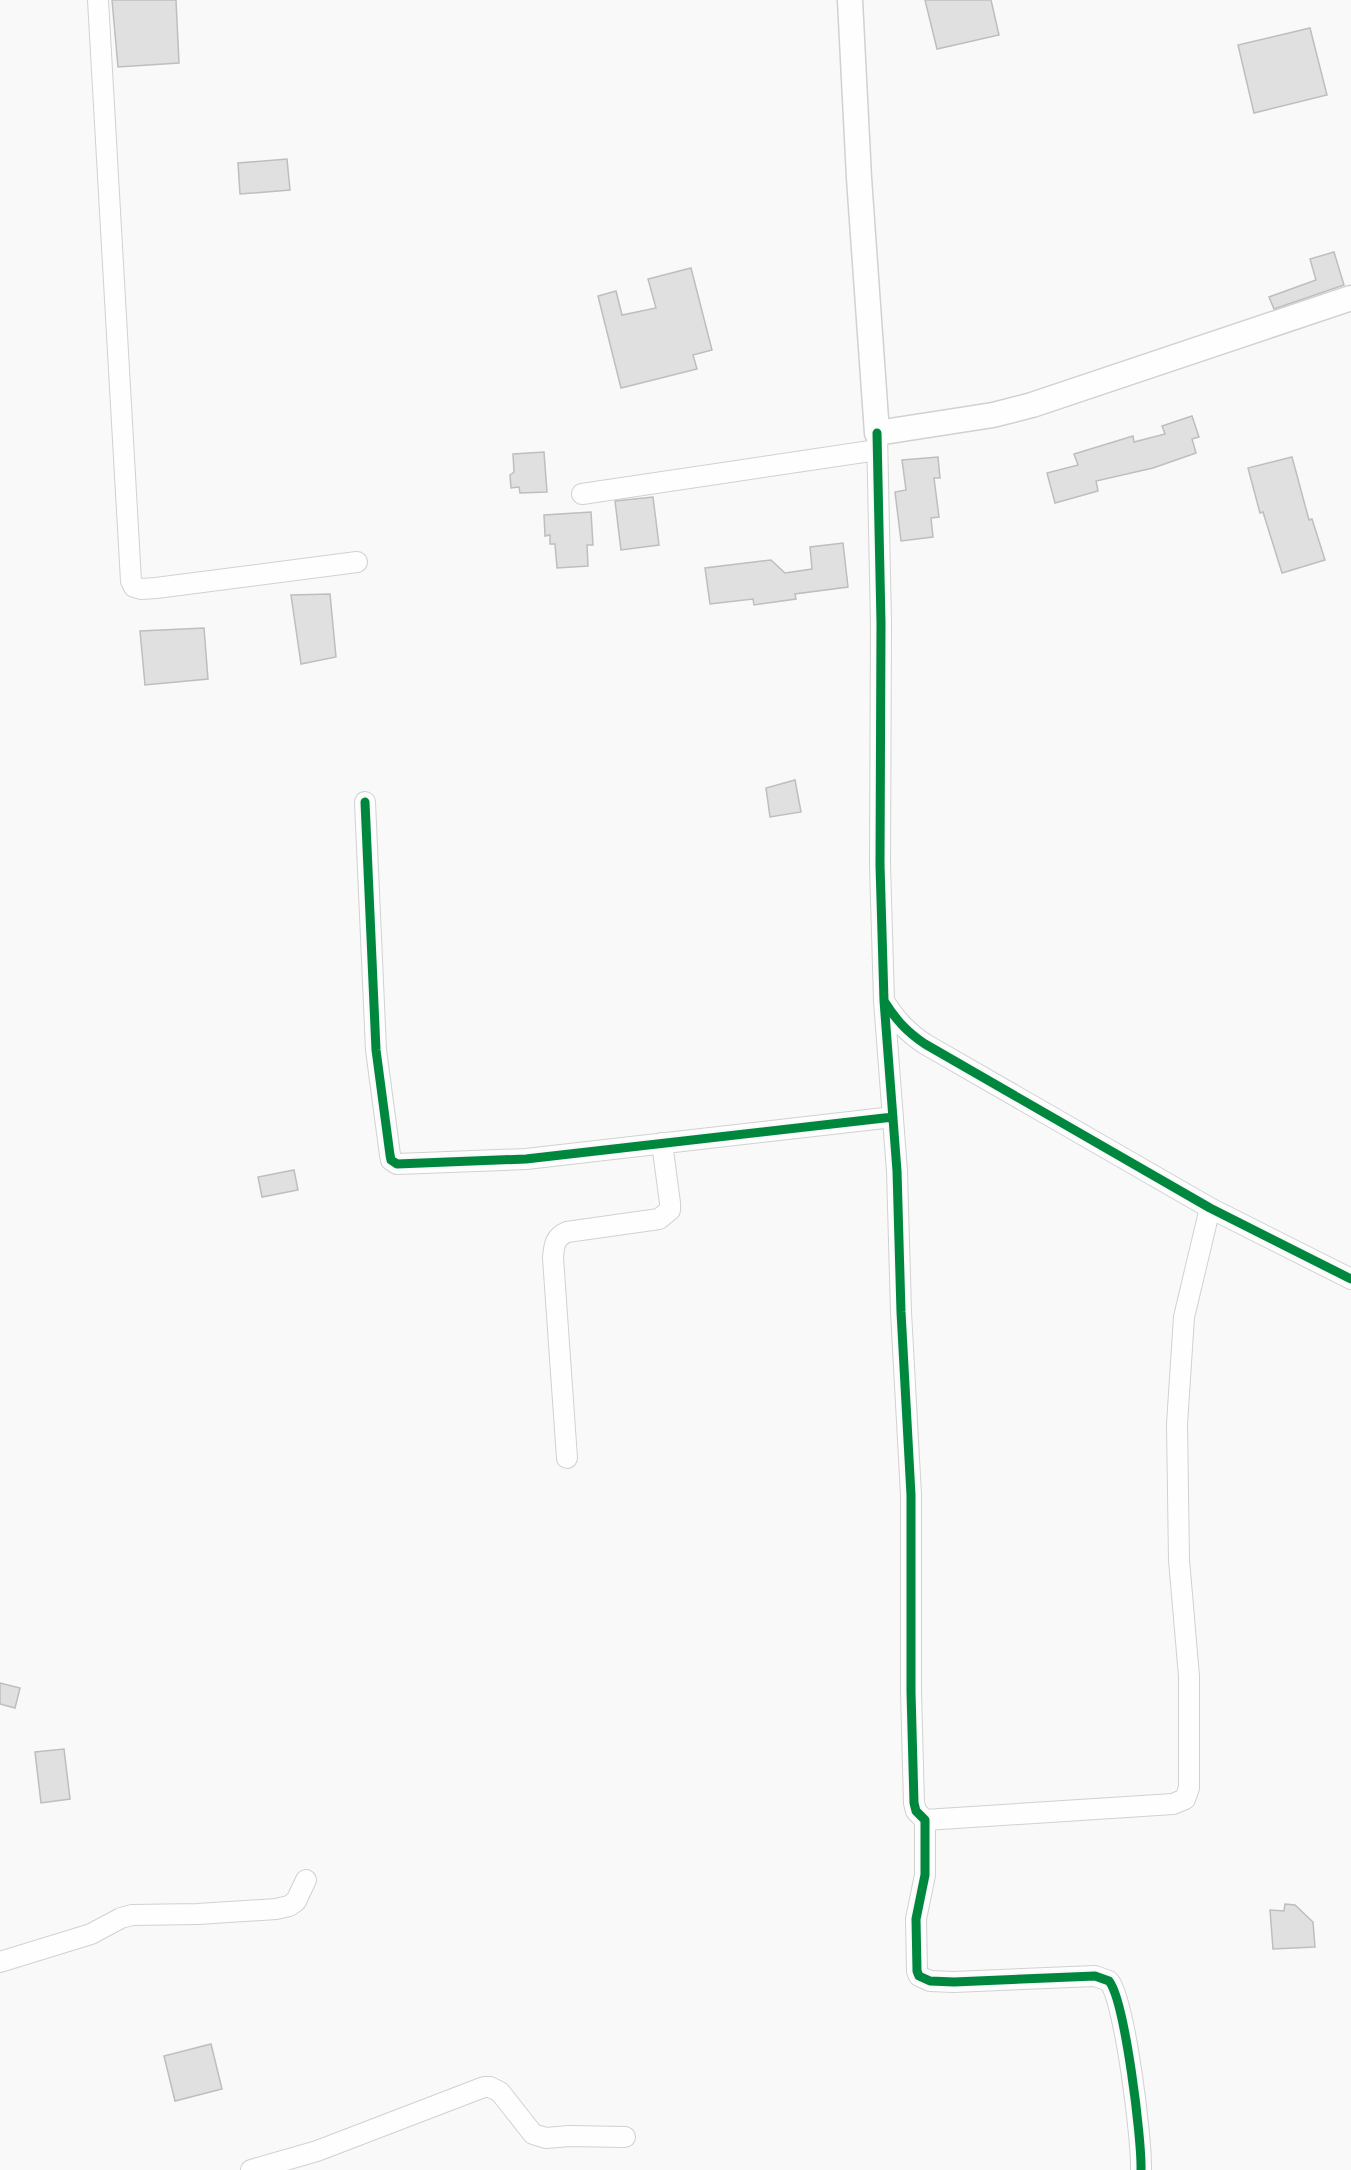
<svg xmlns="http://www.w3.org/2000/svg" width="1351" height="2170" viewBox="0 0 1351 2170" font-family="'PT Sans',sans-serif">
<rect width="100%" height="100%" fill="#f9f9fa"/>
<!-- building -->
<path fill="#e1e0e0" stroke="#bebebe" stroke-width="1.5" d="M112,0H176L179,63L118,67Z
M925,0H991L999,35L937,49Z
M1310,28L1327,95L1254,113L1238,45Z
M287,159L290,190L240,194L238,163Z
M1334,252L1344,285L1274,309L1269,297L1316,280L1310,259Z
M691,268L712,350L693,355L697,369L621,388L598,296L616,291L622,315L656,308L648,279Z
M1192,416L1199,437L1192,439L1196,453L1153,468L1096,481L1098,491L1055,503L1047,473L1078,465L1074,454L1133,436L1134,442L1165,434L1162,426Z
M544,452L547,492L520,493L519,487L511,488L510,475L514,472L513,454Z
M938,457L940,478H934L939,517L931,518L933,537L901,541L895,492L906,490L902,460Z
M1292,457L1309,520L1312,519L1325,560L1282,573L1263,512L1260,513L1248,468Z
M653,497L659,545L621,550L615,501Z
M591,512L593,545H587L588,566L557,568L555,544H550V535L545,536L544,515Z
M843,543L848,587L795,594L796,599L754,605L753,599L710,604L705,568L771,560L785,573L812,569L810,547Z
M330,594L336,657L301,664L291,595Z
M204,628L208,679L145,685L140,631Z
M795,780L801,812L770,817L766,788Z
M294,1170L298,1190L262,1197L258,1177Z
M0,1683L20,1688L15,1708L0,1704Z
M64,1749L70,1799L41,1803L35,1752Z
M1285,1904L1295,1905L1313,1922L1315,1947L1273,1949L1270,1910L1284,1911Z
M211,2044L222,2089L175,2101L164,2056Z"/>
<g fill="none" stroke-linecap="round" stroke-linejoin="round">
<!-- minor casing -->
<g stroke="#d1d1d2" stroke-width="22">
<path id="minor" d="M98,0L131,581L134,587L141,589L156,588L357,562
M877,433L881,623L880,865L884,1001C896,1020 907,1032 925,1044L1210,1208L1351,1279
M582,494L877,450
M365,802L376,1050L390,1155L391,1160L397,1164L526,1159L893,1117
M884,1001L897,1171L901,1312L911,1495V1692L914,1803L916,1811L925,1820V1875L916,1919L917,1971L919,1976L930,1981L954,1982L1095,1976L1109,1981C1125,2001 1142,2140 1141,2170
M567,1458L553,1258C554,1245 555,1237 567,1232L659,1219L670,1210V1203L662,1143
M925,1820L1173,1804L1185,1799L1189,1788V1676L1179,1560L1177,1424L1184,1317L1210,1208
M0,1962L91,1934L121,1918L132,1915L198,1914L276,1909L289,1906L296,1901L306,1880
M251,2170L317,2151L484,2087H490L500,2092L533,2134L546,2138L569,2136L625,2137"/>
</g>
<!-- major casing -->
<g stroke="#d1d1d2" stroke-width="27">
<path id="major" d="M850,0L859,178L877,433L993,415L1032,405L1351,298"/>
</g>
<!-- minor -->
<use href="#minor" stroke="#fefefe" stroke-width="20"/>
<!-- major -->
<use href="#major" stroke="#fefefe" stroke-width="24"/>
<!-- cycleway casing -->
<g stroke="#f9f8fb" stroke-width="13">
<path id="cycleway" d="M877,433L881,623L880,865L884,1001C896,1020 907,1032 925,1044L1210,1208L1351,1279
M365,802L376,1050L390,1155L391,1160L397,1164L526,1159L893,1117
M884,1001L897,1171L901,1312L911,1495V1692L914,1803L916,1811L925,1820V1875L916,1919L917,1971L919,1976L930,1981L954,1982L1095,1976L1109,1981C1125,2001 1142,2140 1141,2170"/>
</g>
<!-- cycleway -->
<use href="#cycleway" stroke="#00873e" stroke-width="9"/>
</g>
</svg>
